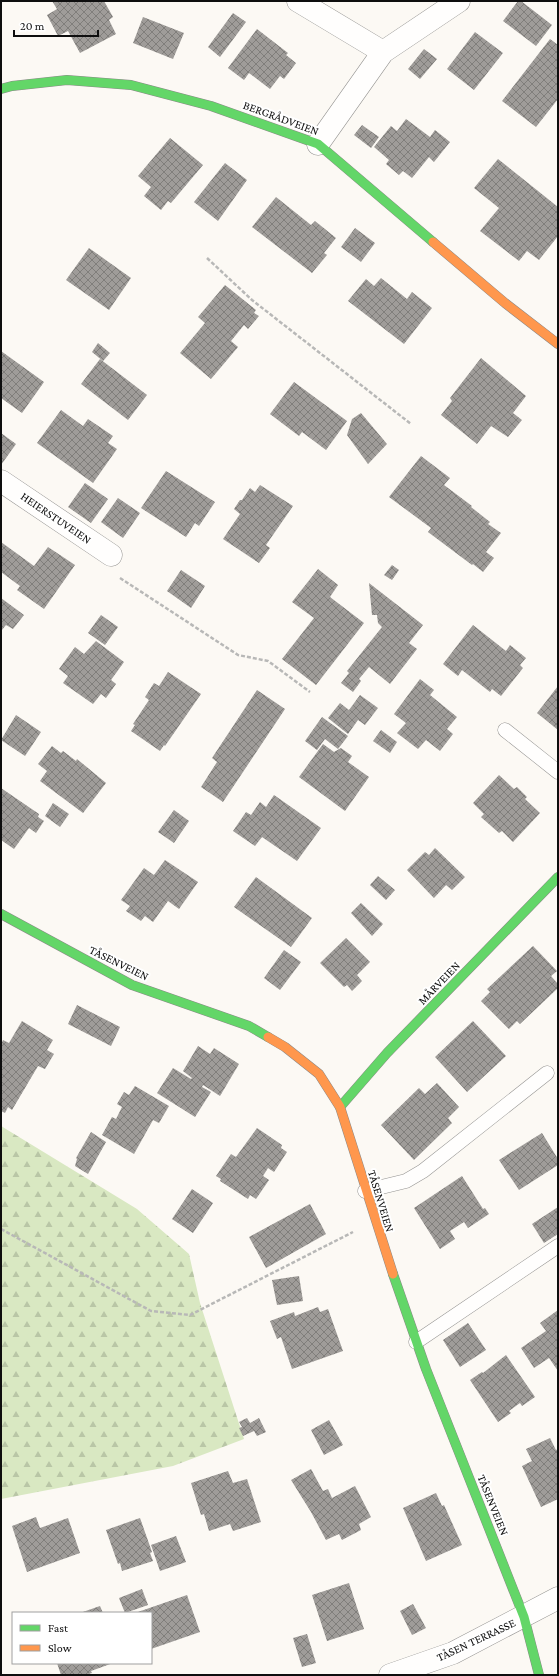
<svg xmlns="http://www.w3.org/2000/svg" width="559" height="1676" viewBox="0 0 559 1676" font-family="'Crimson Pro',serif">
<defs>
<pattern id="forest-firs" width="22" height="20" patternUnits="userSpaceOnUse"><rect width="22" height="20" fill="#d9e8c2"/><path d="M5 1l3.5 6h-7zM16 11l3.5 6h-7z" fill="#b9c6a6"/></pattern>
<pattern id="building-cross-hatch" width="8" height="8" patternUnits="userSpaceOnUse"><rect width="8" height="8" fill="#9f9c99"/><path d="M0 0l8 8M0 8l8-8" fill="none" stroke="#807e7b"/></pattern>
</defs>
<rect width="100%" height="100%" fill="#fcf9f4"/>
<!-- forest -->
<path fill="url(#forest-firs)" d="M1,1126L137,1209L189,1254L200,1303L244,1439L173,1466L1,1499Z"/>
<!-- building -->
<path fill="url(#building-cross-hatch)" d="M52,1H104L113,17L109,20L116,34L80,53L68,31L58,36L47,15L57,9Z
M518,1H521L552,25L536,46L503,21Z
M233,13L246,22L220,57L208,47Z
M143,17L184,33L173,59L133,43Z
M257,29L288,53L286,55L296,63L284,79L280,76L270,89L249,73L244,80L228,68Z
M475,32L503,53L474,90L447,69Z
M550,39L558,45V99L536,127L502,101Z
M424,49L437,59L420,79L408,69Z
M406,119L430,137L435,130L450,142L434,162L429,157L412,178L403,171L399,175L386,164L389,160L374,147L391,126L397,131Z
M362,125L379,137L371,148L354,135Z
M170,138L203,165L171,203L168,201L161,210L144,196L151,187L138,176Z
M498,159L558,207V236L539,260L527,251L519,261L480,231L499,208L474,188Z
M225,163L247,180L218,221L194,202Z
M276,197L311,225L315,221L336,238L324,253L327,255L312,273L252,227Z
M355,228L375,243L361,262L341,247Z
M89,248L131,278L109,310L66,280Z
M381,278L407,299L412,292L432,308L404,344L348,301L366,279L374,286Z
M225,285L256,310L254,313L259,316L248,329L244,325L231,341L238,347L211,379L180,353L205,323L198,317Z
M98,343L110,353L103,361L92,352Z
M1,351L44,382L22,413L1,398Z
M481,358L526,396L513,413L522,420L508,437L491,426L477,444L441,415L452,401L450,398Z
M100,359L147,395L128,420L81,384Z
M294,382L347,421L326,450L302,432L299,436L270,414Z
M61,410L83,426L88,419L113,436L108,443L117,449L93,483L37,443Z
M361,413L387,444L368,464L347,435L352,419Z
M1,433L16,444L1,465Z
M421,456L450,478L444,485L472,506L471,507L490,522L488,524L501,533L486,552L494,558L483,572L473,564L472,565L428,532L431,528L389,497Z
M166,471L215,502L199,526L195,523L186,537L141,508Z
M85,483L108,499L91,523L68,507Z
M260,485L293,506L266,545L270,548L259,563L223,539L240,514L234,509L240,500H242L250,488L255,492Z
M118,498L140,513L123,538L101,522Z
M1,542L34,566L48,547L75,565L44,609L17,590L20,586L1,572Z
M392,565L399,570L392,580L384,575Z
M318,569L338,585L330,597L364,623L316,685L282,659L314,618L292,602Z
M181,570L205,586L191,608L167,591Z
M369,583L423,625L409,643L417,649L390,684L369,667L359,679L361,681L353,692L341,683L349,673L347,671L382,627L378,623L377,615H372Z
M1,598L24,615L13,629L6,625L1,631Z
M101,615L118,627L105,645L88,633Z
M473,625L506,651L510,645L526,658L520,665L523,668L501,696L492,689L490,692L462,670L458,676L443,664Z
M96,641L124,662L111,680L116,684L106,698L101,694L93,704L63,683L68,676L59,669L75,647L84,654Z
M168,672L201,694L165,746L164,745L160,751L131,731L135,725L133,724L149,700L145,697L154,683L159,686Z
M420,679L434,690L430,695L457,717L447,729L453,734L440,751L426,740L418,749L397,733L406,723L394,714Z
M558,686V730L537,713Z
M257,690L285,709L223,802L201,787L217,762L212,758Z
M360,695L378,708L365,725L358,720L348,734L328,718L340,703L349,710Z
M16,715L41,732L25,756L1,740Z
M322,717L348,736L338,749L325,739L317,750L305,741Z
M381,730L397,742L390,753L373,741Z
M323,744L334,752L341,748L352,756L348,762L369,777L345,811L299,777Z
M52,746L61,753L63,751L76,761L77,759L106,783L83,813L40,781L47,771L38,764Z
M499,775L514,789L517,787L527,797L525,799L540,813L513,842L502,831L499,833L481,817L484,814L473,803Z
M1,788L39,814L38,817L44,821L36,833L29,828L14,849L1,840Z
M274,795L321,828L297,861L262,837L255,846L233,831L246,812L251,815L260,802L266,807Z
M53,803L69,814L60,827L45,816Z
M174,810L189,821L174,843L158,832Z
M435,848L465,877L452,890L446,885L434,898L407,870L425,852L429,855Z
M165,860L198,882L179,909L168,901L153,922L145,916L141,921L126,911L130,906L121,900L144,868L154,875Z
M378,876L395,890L386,900L370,885Z
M256,877L312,918L291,947L234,907Z
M361,903L383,924L372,936L351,913Z
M346,938L370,962L357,975L362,981L352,991L347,985L344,987L320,963Z
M533,946L557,971L551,976L558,984V988L520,1024L517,1021L509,1029L481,1001L490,992L487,989Z
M284,950L301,962L280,990L264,978Z
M77,1005L120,1027L111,1046L68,1024Z
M22,1021L53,1040L47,1050L54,1054L45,1069L38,1066L12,1110L8,1107L5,1113L1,1111V1044L3,1040L9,1043Z
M473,1021L506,1056L467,1092L435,1057Z
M198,1046L210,1054L214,1048L239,1064L220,1096L203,1085L202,1087L211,1092L195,1117L157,1093L173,1068L191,1079L192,1078L183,1071Z
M437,1083L459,1107L448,1118L452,1123L414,1160L381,1125L419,1088L425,1094Z
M135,1086L169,1106L159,1123L153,1120L134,1154L102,1135L112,1117L116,1119L122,1107L117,1104L124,1092L129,1095Z
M257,1128L282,1145L281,1148L287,1152L274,1172L268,1168L263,1176L269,1180L256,1199L250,1195L248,1199L220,1181L221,1179L216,1176L231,1154L236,1157Z
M91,1132L106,1142L88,1174L75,1166L77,1159L76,1158Z
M542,1133L558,1159V1165L519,1190L499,1160Z
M462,1176L483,1209L485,1208L489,1214L468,1228L464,1222L450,1231L455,1239L440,1249L414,1208Z
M192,1189L213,1203L193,1233L172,1219Z
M310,1204L326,1234L266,1268L249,1237Z
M558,1207V1234L544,1243L532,1224Z
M299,1276L303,1301L277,1305L272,1280Z
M318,1307L320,1312L328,1309L343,1351L292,1369L281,1337L277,1339L270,1321L294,1312L295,1316Z
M558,1310V1371L549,1358L534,1368L521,1348L546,1331L540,1323Z
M468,1323L486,1350L460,1367L443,1340Z
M506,1355L535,1397L522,1406L520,1403L509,1411L511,1413L498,1422L470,1380L482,1372L483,1373Z
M247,1418L250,1423L259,1418L266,1432L257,1436L254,1431L243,1436L239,1428L242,1427L239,1422Z
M329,1420L343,1445L324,1455L311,1430Z
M550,1438L556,1450L558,1449V1499L541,1507L522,1466L532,1461L526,1449Z
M311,1469L323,1491L328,1489L332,1498L355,1486L371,1517L359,1524L361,1530L342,1540L339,1534L326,1540L311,1512L291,1480Z
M228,1471L233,1483L247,1479L261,1522L233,1531L230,1524L209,1531L204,1514L201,1515L191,1483Z
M436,1493L442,1506L444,1505L462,1545L426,1561L403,1508Z
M36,1517L40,1528L68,1518L80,1553L27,1572L12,1526Z
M140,1518L152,1552L150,1553L153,1561L122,1571L120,1563L118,1564L106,1530Z
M176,1536L186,1562L160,1571L151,1545Z
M349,1583L364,1629L327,1641L312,1595Z
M142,1589L148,1605L125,1613L119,1598Z
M187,1595L200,1632L151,1649V1613H135Z
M413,1604L426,1628L412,1635L400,1611Z
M100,1606L103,1613H80Z
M307,1634L316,1663L302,1667L293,1638Z
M57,1663H113L91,1671L92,1673L85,1675H61Z"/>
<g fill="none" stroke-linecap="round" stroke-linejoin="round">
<!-- lane casing -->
<g stroke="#959492" stroke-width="15">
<path id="lane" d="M505,730L558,772
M365,1191L406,1181L423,1171L547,1073
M416,1342L558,1246"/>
</g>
<!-- street casing -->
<g stroke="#959492" stroke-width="23">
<path id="street" d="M298,1L383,52L459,1
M318,144L383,52
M1,481L111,555
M390,1675L453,1653L558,1598"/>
</g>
<!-- fast casing -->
<g stroke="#8c8a88" stroke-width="10">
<path id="fast" d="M1,89L12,86L67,80L131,85L211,106L318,144L433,242
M1,914L132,985L249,1026L268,1037
M340,1107L387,1053L558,877
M393,1274L426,1369L524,1617L539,1675"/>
</g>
<!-- slow casing -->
<g stroke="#8c8a88" stroke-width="10">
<path id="slow" d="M433,242L505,303L558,344
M268,1037L285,1047L319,1074L340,1107L393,1274"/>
</g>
<!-- path -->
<path stroke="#b8b8b7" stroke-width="2.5" stroke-dasharray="4 2" stroke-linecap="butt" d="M207,258L252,300L411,424
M120,578L238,655L268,661L310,692
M1,1229L151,1311L190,1315L353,1232"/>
<!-- lane -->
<use href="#lane" stroke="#fffefd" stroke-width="14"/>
<!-- street -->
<use href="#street" stroke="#fffefd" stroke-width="22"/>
<!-- fast -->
<use href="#fast" stroke="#63d668" stroke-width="9"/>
<!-- slow -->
<use href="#slow" stroke="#ff974d" stroke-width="9"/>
</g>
<g text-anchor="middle" stroke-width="4" stroke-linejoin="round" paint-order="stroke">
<!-- street labels -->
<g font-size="12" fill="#0e0e0e" stroke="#fff">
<text transform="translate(281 118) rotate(20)" y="4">BERGRÅDVEIEN</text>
<text transform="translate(56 518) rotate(34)" y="4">HEIERSTUVEIEN</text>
<text transform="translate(119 963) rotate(26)" y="4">TÅSENVEIEN</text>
<text transform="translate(439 983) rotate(-46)" y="4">MÅRVEIEN</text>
<text transform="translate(381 1201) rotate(73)" y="4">TÅSENVEIEN</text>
<text transform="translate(493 1505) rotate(68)" y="4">TÅSENVEIEN</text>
<text transform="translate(476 1640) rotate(-25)" y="4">TÅSEN TERRASSE</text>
</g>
</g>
<!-- border -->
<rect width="559" height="1676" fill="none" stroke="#0e0e0e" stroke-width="4"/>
<!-- legend -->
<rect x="12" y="1612" width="140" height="52" fill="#ffffff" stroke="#9f9f9f"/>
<rect x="20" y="1625" width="20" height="6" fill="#63d668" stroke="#9f9f9f"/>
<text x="48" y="1632" font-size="12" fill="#0e0e0e">Fast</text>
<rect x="20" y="1645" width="20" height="6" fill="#ff974d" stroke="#9f9f9f"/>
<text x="48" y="1652" font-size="12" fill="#0e0e0e">Slow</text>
<!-- scale -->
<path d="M14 30v6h84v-6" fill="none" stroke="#0e0e0e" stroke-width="2"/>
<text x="20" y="30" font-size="12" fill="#0e0e0e" stroke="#ffffff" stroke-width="3" paint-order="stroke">20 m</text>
</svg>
